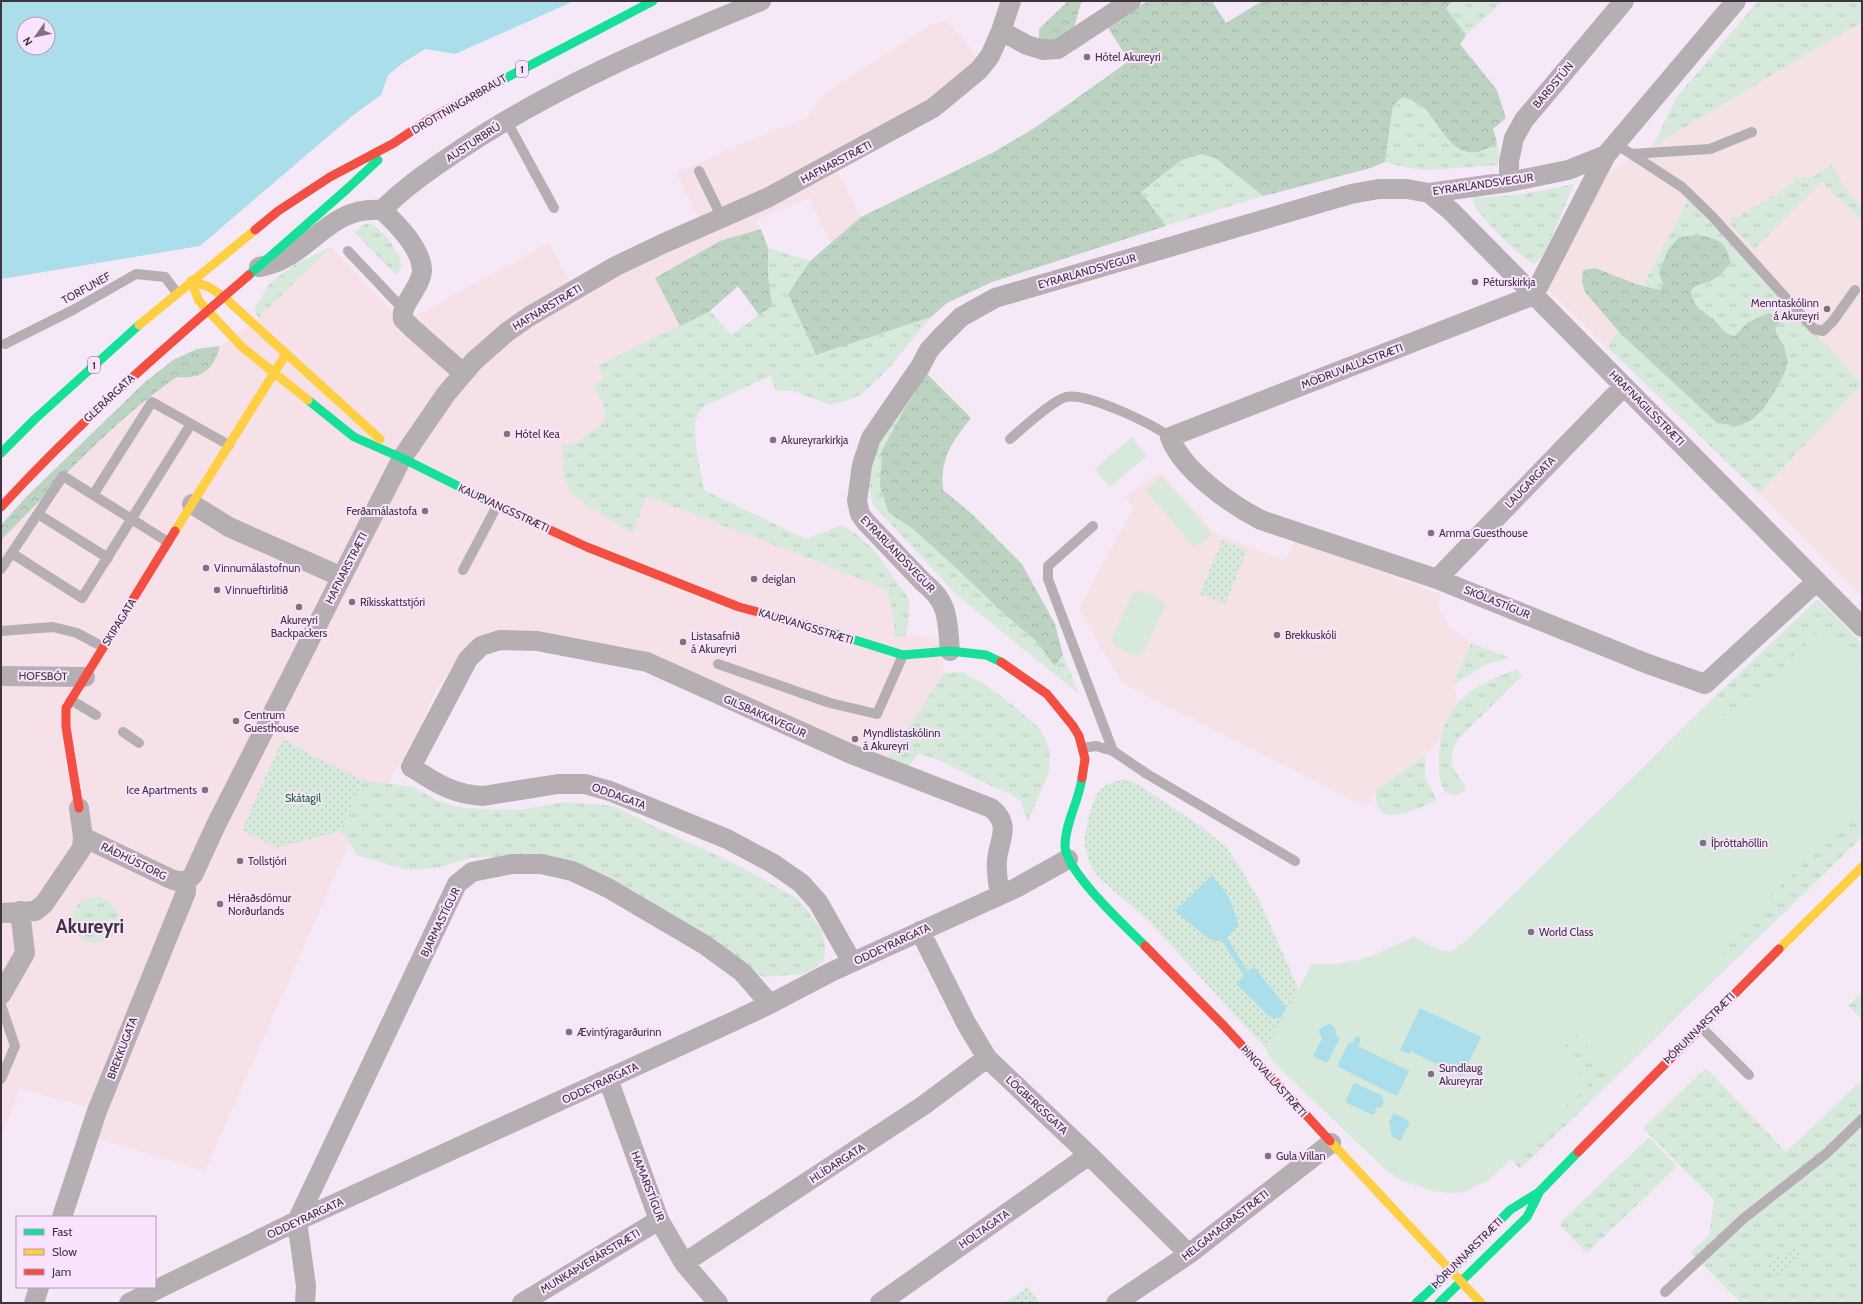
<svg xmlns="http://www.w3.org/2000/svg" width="1863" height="1304" viewBox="0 0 1863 1304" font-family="Cabin,sans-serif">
<defs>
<pattern id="grass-tufts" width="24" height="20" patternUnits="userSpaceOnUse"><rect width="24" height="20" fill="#d6e9db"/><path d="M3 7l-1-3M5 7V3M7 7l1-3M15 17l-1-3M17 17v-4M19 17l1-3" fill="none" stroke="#b9c8bd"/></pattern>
<pattern id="forest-crowns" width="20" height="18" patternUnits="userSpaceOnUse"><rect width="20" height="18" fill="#bcd3c2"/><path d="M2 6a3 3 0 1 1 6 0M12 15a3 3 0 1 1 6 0" fill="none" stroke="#a2b6a8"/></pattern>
<pattern id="park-dots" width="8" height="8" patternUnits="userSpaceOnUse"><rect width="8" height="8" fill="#d6e9db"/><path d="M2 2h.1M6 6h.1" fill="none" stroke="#b9c8bd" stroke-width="1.8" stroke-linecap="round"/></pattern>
</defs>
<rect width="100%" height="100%" fill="#f5e9f8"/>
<!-- commercial -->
<path fill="#f6e1e8" d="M947,21L970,48L984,70L830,156L861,217L831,243L809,198L756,219L761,229L720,241L655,278L680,326L597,366L605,378L593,385L604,406L605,422L575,443L562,445L565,479L588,505L633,534L646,496L826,565L887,590L891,604L895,628L899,638L905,635L942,638L944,673L886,760L648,658L537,641L457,661L434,693L419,731L388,784L362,780L329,763L312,756L283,738L277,848L341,831L349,844L205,1171L96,1138L105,1112L20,1089L1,1138V540L109,432L154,393L177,377L189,378L199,375L217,357L220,346L258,318L331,247L403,323L549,243L570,282L699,219L677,173L751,140L807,118L824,94L932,24Z"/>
<!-- education -->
<path fill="#f5e2e4" d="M1862,23V597L1759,493L1861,384L1689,199L1608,348L1545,287L1606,174L1851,28Z
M1161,472L1213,532L1285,561L1296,539L1441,595L1438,607L1443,617L1450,627L1471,643L1453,685L1458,701L1447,719L1440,739L1425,756L1376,790L1366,807L1121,682L1079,609L1134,507L1125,497Z"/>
<!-- grass -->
<path fill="url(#grass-tufts)" d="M1453,1H1503L1466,35L1446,8Z
M1758,1H1862V23L1851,28L1653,146L1676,98Z
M1403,97C1411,100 1419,103 1425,109C1441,125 1452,160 1481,151C1488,148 1492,148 1497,142L1499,151L1498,165L1430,170L1408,168L1385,162L1393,105Z
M1201,154L1217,159L1263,196L1166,226L1141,192L1182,160Z
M1832,165L1844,187L1862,208V221L1822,182L1754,249L1730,224L1733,221L1732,217H1742V212H1751L1750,207L1760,206V201H1769V196H1778L1777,191L1786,190V185L1794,184V178L1812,177Z
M1574,184L1546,251L1535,264C1523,261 1481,218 1475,206C1474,204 1473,200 1473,197C1507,198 1541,191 1574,184Z
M1689,198L1862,384L1759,493L1608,348L1618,330L1717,423L1764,408L1777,388L1784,374V347L1775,330L1783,318L1768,313L1747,323L1735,336C1721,332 1723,328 1713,319C1701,309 1695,309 1691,291L1695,286L1707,283L1727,249L1715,239L1697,235L1660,290L1643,285Z
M365,224H373C387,237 398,248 402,267L396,275L354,232Z
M331,247L258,318L254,309L269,284L297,263Z
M768,248L810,261L788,294L816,355L931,317L890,367L862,394L848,400L830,405L793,391H776L770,376L704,406C702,409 698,413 697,416C691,435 701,470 704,490L806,539L841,525L855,533L875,551L909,599L908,627L905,635L899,638L893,636C896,621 892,605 886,590L826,565L646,496L633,534C621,526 575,500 570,490C562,477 563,459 562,445L575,443L605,422L604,406L593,385L604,378L597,366L710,311L731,335L771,306L768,276Z
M927,374L903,411L882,450L889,513L913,529L954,566L1002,612L1036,641L1055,666L1063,655L1079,694L958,596L873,505L868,481L877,440L895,412Z
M1818,599L1862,643V670L1822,629L1728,721L1709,702Z
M1471,643L1510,658L1485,665L1453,685Z
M1517,669L1522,676L1458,739C1446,760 1452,768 1466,787L1464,792L1454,795L1446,793C1438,782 1439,769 1439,755C1443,700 1471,687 1517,669Z
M963,672L987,686L1016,708L1041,730L1049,748L1050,769L1028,822L1021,802L1011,794L997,789L945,763L919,753L906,770L886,760L944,673Z
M1425,756V777L1437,800C1417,809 1372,833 1376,790Z
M362,780L413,787L438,801L463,808L518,810L565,802L614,806L651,825L738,865L798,899L821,929L825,946L824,960L815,968L802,974L764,977L750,971L687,928L522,856L469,858L437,868L408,870L357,855L341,831Z
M1862,806V837L1732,963L1715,949Z
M72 920a23 23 0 1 1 46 0a23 23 0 1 1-46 0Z
M1862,992V1020L1848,1006Z
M1577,1034L1617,1076L1520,1169L1511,1159L1588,1085L1558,1053Z
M1706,1068L1786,1152L1862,1080V1303H1741L1691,1252L1709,1235L1714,1200L1643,1128Z
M1649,1137L1677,1166L1587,1253L1559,1224Z"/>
<!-- forest -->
<path fill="url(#forest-crowns)" d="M1068,1H1084L1081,3L1073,31L1056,42L1039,39V29Z
M1148,1H1212L1226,23L1262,1H1453L1446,8L1466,35L1460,44L1497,90L1506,118L1493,129L1497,142C1492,148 1488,148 1481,151C1452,160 1441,125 1425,109C1419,103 1411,100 1403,97L1393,105L1385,162L1371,168L1263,196L1217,159L1201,154L1182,160L1141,192L1166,226L992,282L947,303L931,317L816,355L788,294L810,261L861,217L994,152L1036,127L1129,61L1107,26Z
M761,229L768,248V276L772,306L759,315L738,286L710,311L680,326L655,278L720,241Z
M1697,235C1719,239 1726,241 1731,263C1724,271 1718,278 1708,282C1701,285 1696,284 1691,291C1694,308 1701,309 1713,319C1723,328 1721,332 1735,336L1747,323L1768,313L1783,317L1775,330L1784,347L1788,362L1784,374L1777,388L1764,408L1752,420L1739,426L1717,423L1621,334L1585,292L1582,282L1583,270L1595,268L1636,284L1660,290L1663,284L1659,272L1668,250L1679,237Z
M220,346C214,369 202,380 177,377C111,422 58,484 1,540V525L26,497L145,382L173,360L197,349Z
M927,374L971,418C952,442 940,458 943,490L971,513L1022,564L1055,624L1063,655L1055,666L1036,641L1002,612L954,566L913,529L889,513L880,487L882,450L903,411Z"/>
<!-- park -->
<path fill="url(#park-dots)" d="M1222,540L1247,551L1225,604L1200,594Z
M283,738L312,756L329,763L362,780L341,831L277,848L242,830Z
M1123,779L1135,783L1151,793L1199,825L1226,847L1240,867L1260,902L1299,990L1266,1049L1149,921L1098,877L1090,864L1084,843L1089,814L1094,801L1099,791L1108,784Z
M1795,1247L1803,1256L1777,1280L1764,1266L1779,1253L1783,1258Z
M1028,1287L1039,1303H1004Z"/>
<!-- pitch -->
<path fill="#d6e9db" d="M1132,437L1147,456L1110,487L1095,469Z
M1162,477L1212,534L1195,548L1146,491Z
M1140,590L1163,601L1165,607L1143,654L1136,657L1114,645L1111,639L1134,592Z
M1822,629L1862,670V806L1716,949L1732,963L1617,1076L1577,1035L1558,1053L1588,1085L1489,1180L1465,1192L1448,1193L1431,1191L1398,1179L1386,1170L1273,1062L1266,1049L1312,964C1354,966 1377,955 1414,936C1426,944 1436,950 1451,952L1467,940L1709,702L1728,721Z"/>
<!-- water -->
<path fill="#a9deea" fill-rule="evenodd" d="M1,1H574L455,54L425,49L403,63L388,75L381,95L352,116L200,246L1,279ZM24,24H48V48H24Z
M1212,875L1229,897L1239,925L1225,940L1216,941L1209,939L1175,911Z
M1254,967L1284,1004L1286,1010L1280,1018L1270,1017L1236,984Z
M1420,1008L1481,1037L1462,1076L1410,1051L1409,1054L1400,1050Z
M1329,1024C1334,1026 1337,1030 1336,1036L1340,1038L1327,1063L1313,1056L1322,1039L1319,1032L1321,1028Z
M1356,1036L1361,1038L1358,1046L1409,1071L1397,1096L1337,1066L1349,1042L1353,1043Z
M1354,1083L1381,1095L1384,1102L1381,1108L1377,1107L1373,1115L1345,1102Z
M1394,1113L1410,1122L1400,1141L1392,1136L1389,1122Z"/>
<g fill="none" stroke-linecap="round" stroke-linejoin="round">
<!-- stream -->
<path stroke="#a9deea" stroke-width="5.5" d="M1225,940L1246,974"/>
<!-- lane -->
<path stroke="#b5aeb2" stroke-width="10" d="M506,120L554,208
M1616,144L1682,187L1712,216L1814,329L1823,331L1833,321L1855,290
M1631,154L1710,149L1752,132
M699,171L722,218
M348,251L403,309
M5,344L73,310L136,274L165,277L177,293
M1010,439C1022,429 1053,400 1066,397C1087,392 1152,424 1170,437
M93,495L152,402L229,445
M38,514L108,558
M1093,526L1048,566V579L1113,751
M13,554L82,598L191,424
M1,569L63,476L168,542
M463,570L497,506
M1,631L53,627L77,633L103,647
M718,664L830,703L877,714L903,655
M71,700L96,715
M123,732L139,743
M1083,748L1096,746L1113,751L1147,774L1295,861
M1,1005L15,1046L1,1079
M1701,1027L1749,1075
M1665,1292L1743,1219L1827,1153L1862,1119"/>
<!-- street -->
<path stroke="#b5aeb2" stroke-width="20" d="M1736,1L1606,155L1534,295L1170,437C1182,470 1230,504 1261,520L1437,579L1648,664L1705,684L1817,581
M1001,31L1027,45L1043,50L1058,49L1131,1
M1509,182V161L1514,138L1524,120L1624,1
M1429,193L1451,211L1862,627
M382,210C405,187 431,169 458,151C551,88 658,43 761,1
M382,210C397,224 422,249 422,271C421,280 417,286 412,294C408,302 401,309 403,319L413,329L463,373
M259,267C310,259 326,205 382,210
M192,504L229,527L342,577
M1437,579L1624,386
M950,651C947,620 950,603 923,582L865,521L860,514L857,501L862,465L871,438L920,367L929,350L941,337L961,317L995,298L1351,194L1379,189H1407L1429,193L1509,182L1568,170L1606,155
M1,676L85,677
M83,837L173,880L186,882
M186,882L193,875L216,825L402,458L446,394L474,361L507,332L530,316L616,266L662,244L767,198L933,108L979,70L990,56L1001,31L1011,1
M1,913L35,911L44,904L82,848L83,837L79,808
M920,931L966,1023L987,1058L1089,1155L1189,1254
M852,962L818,902L801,883L772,863L727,839L610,791L585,784H558L483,796C452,794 436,783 411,767L468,659L481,646L500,640L537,641L647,662L851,754L991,808C1012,825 999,839 997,860C996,872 998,883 1000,895
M1,995L25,953L20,911
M608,1079L659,1220L684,1263L718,1303
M62,1217L97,1111L186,892V882
M684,1263L924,1105L987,1058
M34,1303L39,1287
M129,1303L297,1221L732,1022L770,1004L831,972L1016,888L1068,859
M305,1303L306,1286L297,1221L457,884L472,872L512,864H541L572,871L608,888L705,945L742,972L770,1004
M522,1303L659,1220
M880,1303L1089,1155
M1116,1303L1189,1254L1331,1143"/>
<!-- fast -->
<path stroke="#16e098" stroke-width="9" d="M483,90L653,1
M249,275L347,189L378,160
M308,400L354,437L402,458L500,507
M1,453L35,419L139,325
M807,625L903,655L950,651L986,655L1001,662
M1082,778C1079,801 1065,823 1065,846C1066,872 1126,927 1145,946
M1416,1303L1451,1271L1510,1210L1539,1192L1578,1152
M1439,1303L1527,1217L1539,1193"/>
<!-- slow -->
<path stroke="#ffcf43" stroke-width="9" d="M191,281L199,301L242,347L308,400
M191,281L209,287L224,297L380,439
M139,325L255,230
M175,531L286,354
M1779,949L1862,867
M1330,1141L1481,1303"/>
<!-- jam -->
<path stroke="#f24e42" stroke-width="9" d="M255,230L278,211L330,177L394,143L428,120L483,90
M1,507C78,423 163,349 249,275
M500,507L587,547L739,607L807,625
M1001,662L1047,694L1073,726L1079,736L1085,759L1082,778
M79,808L66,727V708L175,531
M1145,946L1224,1026L1330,1141
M1578,1152L1779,949"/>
</g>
<!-- markers -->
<g fill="#7d7380" stroke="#f9e3fe" stroke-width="1.5">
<circle cx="1087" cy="57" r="4"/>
<circle cx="1475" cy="282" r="4"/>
<circle cx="1827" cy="309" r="4"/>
<circle cx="507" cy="434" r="4"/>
<circle cx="773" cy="440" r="4"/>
<circle cx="425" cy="511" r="4"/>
<circle cx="1431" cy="533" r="4"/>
<circle cx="206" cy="568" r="4"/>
<circle cx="754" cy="579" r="4"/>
<circle cx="217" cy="590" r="4"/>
<circle cx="352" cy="602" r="4"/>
<circle cx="299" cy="607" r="4"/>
<circle cx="1277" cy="635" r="4"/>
<circle cx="683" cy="642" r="4"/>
<circle cx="236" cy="721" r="4"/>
<circle cx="855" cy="739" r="4"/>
<circle cx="205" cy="790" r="4"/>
<circle cx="1703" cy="843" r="4"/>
<circle cx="240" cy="861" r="4"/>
<circle cx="220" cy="904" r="4"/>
<circle cx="1531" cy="932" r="4"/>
<circle cx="569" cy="1032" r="4"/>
<circle cx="1431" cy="1074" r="4"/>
<circle cx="1268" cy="1156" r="4"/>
</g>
<g text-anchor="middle" stroke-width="4" stroke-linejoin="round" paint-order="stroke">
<!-- shield labels -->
<g fill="#f9e3fe" stroke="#756878" stroke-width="1">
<rect x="516" y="61" width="12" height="16" rx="3"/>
<rect x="88" y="357" width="12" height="16" rx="3"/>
</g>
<g font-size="10" font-weight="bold" fill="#3d343f">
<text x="522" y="73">1</text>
<text x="94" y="369">1</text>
</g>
<!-- poi labels -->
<g font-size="11" fill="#3d343f" stroke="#f9e3fe" text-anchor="start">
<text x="1095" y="61">Hótel Akureyri</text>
<text x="1483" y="286">Péturskirkja</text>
<text x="1819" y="307" text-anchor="end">Menntaskólinn<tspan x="1819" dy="13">á Akureyri</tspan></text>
<text x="515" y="438">Hótel Kea</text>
<text x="781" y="444">Akureyrarkirkja</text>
<text x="417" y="515" text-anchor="end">Ferðamálastofa</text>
<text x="1439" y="537">Amma Guesthouse</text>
<text x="214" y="572">Vinnumálastofnun</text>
<text x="762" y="583">deiglan</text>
<text x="225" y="594">Vinnueftirlitið</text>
<text x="360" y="606">Ríkisskattstjóri</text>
<text x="299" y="624" text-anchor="middle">Akureyri<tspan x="299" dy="13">Backpackers</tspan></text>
<text x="1285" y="639">Brekkuskóli</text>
<text x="691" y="640">Listasafnið<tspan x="691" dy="13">á Akureyri</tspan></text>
<text x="244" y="719">Centrum<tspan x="244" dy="13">Guesthouse</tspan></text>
<text x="863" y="737">Myndlistaskólinn<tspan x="863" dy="13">á Akureyri</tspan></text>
<text x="197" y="794" text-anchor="end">Ice Apartments</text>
<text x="1711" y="847">Íþróttahöllin</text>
<text x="248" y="865">Tollstjóri</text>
<text x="228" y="902">Héraðsdómur<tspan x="228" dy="13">Norðurlands</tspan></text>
<text x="1539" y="936">World Class</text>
<text x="577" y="1036">Ævintýragarðurinn</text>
<text x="1439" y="1072">Sundlaug<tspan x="1439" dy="13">Akureyrar</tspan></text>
<text x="1276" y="1160">Gula Villan</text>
</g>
<!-- street labels -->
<g font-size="11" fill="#3d343f" stroke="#f9e3fe">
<text transform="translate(1553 85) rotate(-50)" y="4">BARÐSTÚN</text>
<text transform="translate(459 104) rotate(-30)" y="4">DROTTNINGARBRAUT</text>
<text transform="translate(473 142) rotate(-33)" y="4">AUSTURBRÚ</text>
<text transform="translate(836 162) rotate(-28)" y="4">HAFNARSTRÆTI</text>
<text transform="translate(1483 184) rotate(-8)" y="4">EYRARLANDSVEGUR</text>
<text transform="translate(1087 271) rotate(-16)" y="4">EYRARLANDSVEGUR</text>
<text transform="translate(86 288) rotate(-29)" y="4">TORFUNEF</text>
<text transform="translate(547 307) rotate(-31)" y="4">HAFNARSTRÆTI</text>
<text transform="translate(1352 366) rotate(-21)" y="4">MÖÐRUVALLASTRÆTI</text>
<text transform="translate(109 398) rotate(-43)" y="4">GLERÁRGATA</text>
<text transform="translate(1647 408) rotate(45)" y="4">HRAFNAGILSSTRÆTI</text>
<text transform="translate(1530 482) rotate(-46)" y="4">LAUGARGATA</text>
<text transform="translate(504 508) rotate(25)" y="4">KAUPVANGSSTRÆTI</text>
<text transform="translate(898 554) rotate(46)" y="4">EYRARLANDSVEGUR</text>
<text transform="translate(346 568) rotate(-63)" y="4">HAFNARSTRÆTI</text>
<text transform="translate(1497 602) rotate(22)" y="4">SKÓLASTÍGUR</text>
<text transform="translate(119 622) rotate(-58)" y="4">SKIPAGATA</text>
<text transform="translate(806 626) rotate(17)" y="4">KAUPVANGSSTRÆTI</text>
<text transform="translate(43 676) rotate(1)" y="4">HOFSBÓT</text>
<text transform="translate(765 716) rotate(24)" y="4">GILSBAKKAVEGUR</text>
<text transform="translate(619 796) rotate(20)" y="4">ODDAGATA</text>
<text transform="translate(134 861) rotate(26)" y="4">RÁÐHÚSTORG</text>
<text transform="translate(440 922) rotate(-64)" y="4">BJARMASTÍGUR</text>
<text transform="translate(892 944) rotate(-25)" y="4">ODDEYRARGATA</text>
<text transform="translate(1699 1028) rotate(-45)" y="4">ÞÓRUNNARSTRÆTI</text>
<text transform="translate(122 1048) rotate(-69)" y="4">BREKKUGATA</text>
<text transform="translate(1274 1081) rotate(48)" y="4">ÞINGVALLASTRÆTI</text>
<text transform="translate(600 1083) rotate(-25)" y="4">ODDEYRARGATA</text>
<text transform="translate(1037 1105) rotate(43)" y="4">LÖGBERGSGATA</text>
<text transform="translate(837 1163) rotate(-33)" y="4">HLÍÐARGATA</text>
<text transform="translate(648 1186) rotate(69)" y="4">HAMARSTÍGUR</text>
<text transform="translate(305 1218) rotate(-25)" y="4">ODDEYRARGATA</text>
<text transform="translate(1225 1225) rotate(-38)" y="4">HELGAMAGRASTRÆTI</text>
<text transform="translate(984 1229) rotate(-35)" y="4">HOLTAGATA</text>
<text transform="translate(1467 1253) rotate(-45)" y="4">ÞÓRUNNARSTRÆTI</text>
<text transform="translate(590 1261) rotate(-31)" y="4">MUNKAÞVERÁRSTRÆTI</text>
</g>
<!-- park labels -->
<g font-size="11" fill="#15622d" stroke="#f9e3fe">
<text x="303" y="802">Skátagil</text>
</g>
<!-- town labels -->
<g font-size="19" font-weight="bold" fill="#3d343f" stroke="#f9e3fe">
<text x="90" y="933">Akureyri</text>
</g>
</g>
<!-- border -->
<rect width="1863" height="1304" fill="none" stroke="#3d343f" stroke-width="4"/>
<!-- legend -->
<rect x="16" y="1216" width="140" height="72" fill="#f9e3fe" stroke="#ae9db2"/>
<rect x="24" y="1229" width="20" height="6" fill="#16e098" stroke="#ae9db2"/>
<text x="52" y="1236" font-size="12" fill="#3d343f">Fast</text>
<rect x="24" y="1249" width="20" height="6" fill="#ffcf43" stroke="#ae9db2"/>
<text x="52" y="1256" font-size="12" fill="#3d343f">Slow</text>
<rect x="24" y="1269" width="20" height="6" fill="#f24e42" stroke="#ae9db2"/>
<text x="52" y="1276" font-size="12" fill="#3d343f">Jam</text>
<!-- north arrow -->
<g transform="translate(36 36) rotate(237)"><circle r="19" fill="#f9e3fe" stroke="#ae9db2"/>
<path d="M0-3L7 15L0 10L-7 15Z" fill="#7d7380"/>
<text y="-6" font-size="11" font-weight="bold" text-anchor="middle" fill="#3d343f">N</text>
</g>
</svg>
